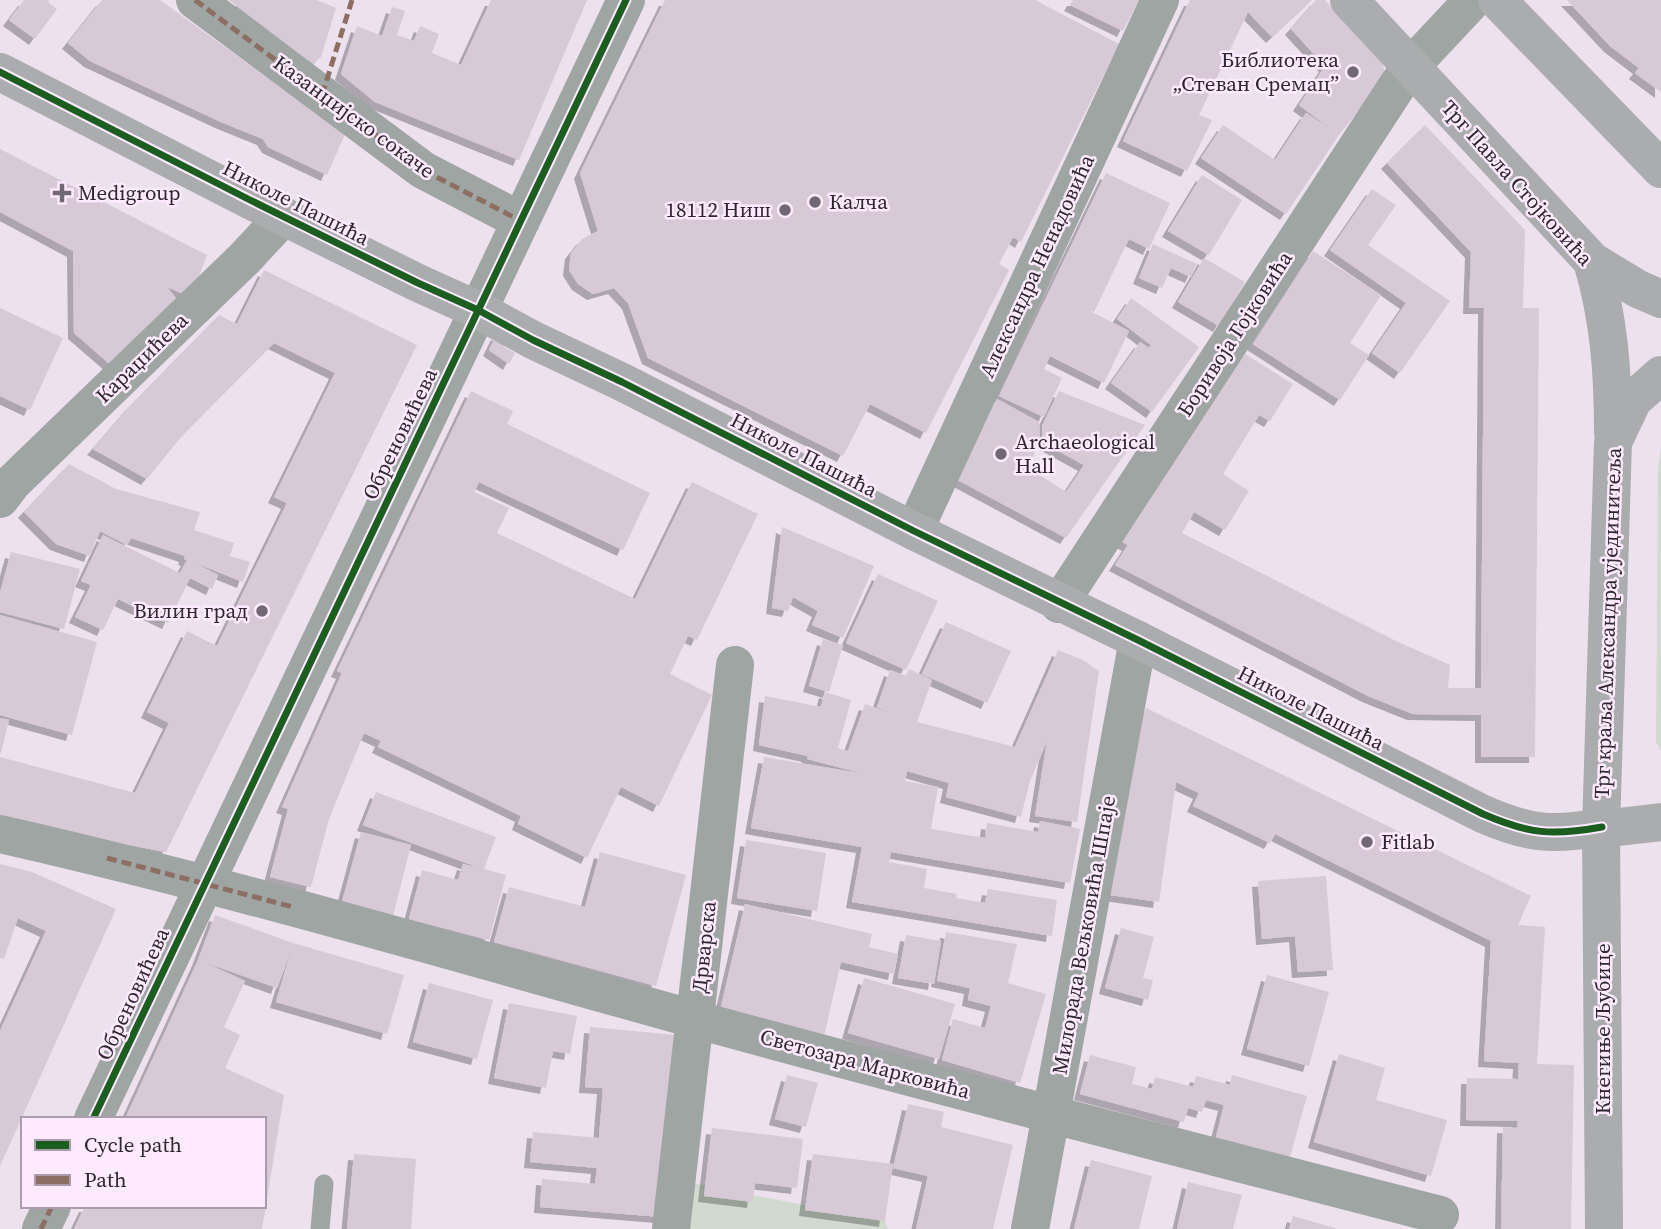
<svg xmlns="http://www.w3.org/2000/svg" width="1661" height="1229" viewBox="0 0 1661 1229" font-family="'Source Serif 4',serif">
<defs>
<filter id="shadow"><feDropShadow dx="-6" dy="6" stdDeviation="0" flood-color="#0004"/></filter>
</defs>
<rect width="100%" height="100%" fill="#ece1ed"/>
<!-- green -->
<path fill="#d0dacf" d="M1661,448V751L1656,742L1658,470Z
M687,1182L885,1221L888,1229H685Z"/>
<!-- building -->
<path fill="#d7cad6" filter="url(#shadow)" d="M24,0H49L48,2L57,9L35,39L9,20Z
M102,0H160L345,134L327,175L268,147L263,139L221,122L90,61L68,43Z
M229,0H317L336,8L321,57L313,64Z
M491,0H587L519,160L375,102L341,74L357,26L382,36L392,7L405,11L397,35L414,41L420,26L439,34L432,53L461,65Z
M665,0H1035L1119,44L1021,242L1013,237L999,264L1009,270L926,433L870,404L843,456L648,358L628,303L614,288L593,294L578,284L569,270L571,253L582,239L598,231L580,173Z
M1073,0H1139L1123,31L1070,5Z
M1190,0H1312L1272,37L1248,12L1199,115L1212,120L1187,171L1123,141Z
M1316,0H1325L1383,63L1385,77L1339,135L1286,214L1201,158L1223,125L1275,160L1306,113L1332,130L1299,105L1325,66L1291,29Z
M1567,0H1661V92L1635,73L1639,68L1610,46Z
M1425,125L1525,230L1523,308H1539L1535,757H1481V715L1413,714L1368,696L1115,565L1128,545L1117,539L1245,354L1293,384L1270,421L1259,415L1223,474L1249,491L1225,530L1194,512L1182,533L1396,641L1450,665L1448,688H1481L1484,308H1469L1471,252L1387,163Z
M0,149L207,255L191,297L167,287L178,301L111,365L74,333L73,251L0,212Z
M1106,173L1170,203L1149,249L1129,239L1094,312L1084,308L1129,331L1104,383L1050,356L1044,369L1062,378L1044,417L999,396Z
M1202,175L1242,200L1209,255L1168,231Z
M1372,189L1396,205L1368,245L1450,301L1400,373L1372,353L1406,303L1330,250Z
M1153,244L1197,264L1191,277L1171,268L1162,288L1139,278Z
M1313,251L1381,295L1350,343L1369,355L1340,400L1253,344Z
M1204,258L1245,282L1219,326L1178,302Z
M264,270L417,345L166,852L103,840L0,816V757L135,793L169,723L147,712L187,631L217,646L287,503L274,497L335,373L274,343L181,437L147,479L93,449L131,405L219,315L237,324Z
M1131,298L1199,347L1152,412L1111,383L1140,342L1149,348L1151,345L1117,319Z
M0,308L63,338L30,410L0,396Z
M497,334L508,339L504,347L515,353L509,364L489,350Z
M471,391L513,411L507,424L650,493L623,550L479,482L474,492L509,508L497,533L635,599L692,482L758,514L697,640L688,636L670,674L712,695L659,806L621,787L587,858L518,824L521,816L378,747L381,741L364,733L329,819L311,887L270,877L288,809L282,807L342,673L337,671Z
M1059,391L1145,425L1066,538L954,478L997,399L1039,422L1040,443L1027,467L1066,492L1084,465L1042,442V426Z
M69,464L116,489L200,512L194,530L234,543L230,556L250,562L243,582L193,562L218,575L212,589L190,578L168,623L118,599L103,630L75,617L91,585L81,581L103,535L180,573L187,560L184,559L185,556L131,538L127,545L100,531L90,556L56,544L24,512Z
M782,527L874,566L843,638L812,625L818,611L793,597L788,611L772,608Z
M11,552L80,569L64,629L0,612V593Z
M878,574L938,601L906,670L846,643Z
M0,615L97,642L72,735L0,715Z
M946,622L1011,651L987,703L922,674Z
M823,639L843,645L829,692L809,686Z
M1058,650L1083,660L1099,671L1077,822L1035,816L1047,741L1030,781L1021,817L946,797L949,783L907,771L905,781L938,787L931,829L985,838L987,823L1038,832L1040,821L1080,829L1070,883L891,852L889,862L927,869L924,888L957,894L956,898L985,903L988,889L1057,900L1052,936L852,902L862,847L751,828L764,757L865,774L807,759L808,756L759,745L765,696L821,707L825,692L851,700L838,748L848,751L865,704L893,714L877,707L890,670L906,676L909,669L932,680L917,722L1015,747Z
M1146,708L1531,896L1518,925L1545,927L1537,1064L1574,1065L1571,1229H1501L1503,1127L1517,1128L1518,1121L1466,1120L1467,1078L1518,1079L1519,1063L1484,1061L1491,941L1275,834L1270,843L1193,806L1199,793L1176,782L1159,902L1103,894L1123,757Z
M0,718L9,720L1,753H0Z
M376,792L496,837L484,869L506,875L489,940L409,919L422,870L458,880L463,864L480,868L363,825Z
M361,832L411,845L393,916L342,902Z
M746,840L826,853L817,911L737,898Z
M600,852L686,875L656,986L494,942L509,887L585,907Z
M0,864L32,872L116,909L0,1166V1031L46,931L18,918L4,959L0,957Z
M1326,876L1333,970L1298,972L1295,936L1262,939L1258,881Z
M745,904L872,934L869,947L898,954L894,974L841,962L824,1036L720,1011Z
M215,915L293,943L404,975L387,1034L276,1002L291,951L277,988L204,962L245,981L224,1027L240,1035L225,1068L284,1095L266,1205L264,1119H125L198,960Z
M1121,928L1154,937L1143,978L1153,980L1148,1000L1105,988Z
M946,932L1017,944L1008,983L1046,994L1020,1083L942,1060L953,1019L985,1028L991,1006L968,1000L970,988L937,981Z
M906,935L941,941L934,984L898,978Z
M1267,975L1329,992L1309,1066L1247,1049Z
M864,978L955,1004L939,1059L848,1033Z
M429,983L493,1000L477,1059L413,1042Z
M509,1003L577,1016L570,1054L553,1051L546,1088L494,1078Z
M590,1027L676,1035L661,1217L540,1207L542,1179L595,1184L597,1168L530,1162L533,1132L599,1138L603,1088L585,1087Z
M1339,1054L1385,1068L1376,1100L1447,1120L1431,1176L1314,1142Z
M1090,1055L1136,1067L1132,1084L1152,1089L1155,1077L1193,1087L1196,1076L1230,1085L1232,1075L1307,1096L1290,1157L1216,1137L1224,1105L1206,1100L1202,1112L1188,1108L1184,1122L1080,1094Z
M787,1075L818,1083L806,1127L775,1119Z
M908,1104L944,1112L941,1127L1013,1145L993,1229H916L928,1176L893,1168Z
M712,1128L803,1139L797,1188L755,1183L753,1202L704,1196Z
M354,1154L416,1159L411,1229H347Z
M813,1154L893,1164L885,1221L805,1210Z
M1091,1160L1152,1176L1139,1229H1074Z
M1188,1182L1242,1195L1233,1229H1177Z
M85,1206H266L262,1229H74Z
M1293,1216L1335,1228V1229H1289Z"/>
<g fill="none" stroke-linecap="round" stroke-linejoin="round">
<!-- lane -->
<path stroke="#9fa5a3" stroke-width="19" d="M320,1229L324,1184"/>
<!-- street -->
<path stroke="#9fa5a3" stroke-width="38" d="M195,0L423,170L521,221
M0,499L13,482L245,258L284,216
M914,531L1160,0
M1059,604L1399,83L1412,65L1473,0
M0,834C234,887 463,955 694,1019C942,1087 1191,1151 1440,1215
M93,1119L626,0
M41,1229L52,1206
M671,1229L735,665
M1030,1229L1138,640"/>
<!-- secondary -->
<path stroke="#abacae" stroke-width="38" d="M1349,0L1592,261C1609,318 1613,372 1613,432
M1497,0L1661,169
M0,72L250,200L418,283L478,310L533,340L622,382L914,531L1138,640L1483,814C1529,834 1552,836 1602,827
M1592,261L1638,289L1661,299
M1601,829L1661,822
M1604,1229L1601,829L1613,442L1633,400L1661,375"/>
<!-- quiet -->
<path stroke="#8d6e63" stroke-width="5" stroke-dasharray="10 5" stroke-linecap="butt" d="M195,0L423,170L521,221
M322,95L352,0
M107,858L293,907
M41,1229L52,1206"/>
<!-- cycleway casing -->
<g stroke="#fdeaff" stroke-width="11">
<path id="cycleway" d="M0,72L250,200L418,283L478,310L533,340L622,382L914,531L1138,640L1483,814C1529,834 1552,836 1602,827
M93,1119L626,0"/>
</g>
<!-- cycleway -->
<use href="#cycleway" stroke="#1b5e20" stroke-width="7"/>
</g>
<!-- markers -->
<g fill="#706872" stroke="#fdeaff" stroke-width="2.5">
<circle cx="1353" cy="72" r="7"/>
<path d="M58.5 182.5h7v7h7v7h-7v7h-7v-7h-7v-7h7z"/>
<circle cx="815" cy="202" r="7"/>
<circle cx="785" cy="210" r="7"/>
<circle cx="1001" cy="454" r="7"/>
<circle cx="262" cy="611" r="7"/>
<circle cx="1367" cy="842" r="7"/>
</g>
<g text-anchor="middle" stroke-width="5" stroke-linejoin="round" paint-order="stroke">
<!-- poi labels -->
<g font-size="21" fill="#2e272f" stroke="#fdeaff" text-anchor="start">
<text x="1339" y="67" text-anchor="end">Библиотека<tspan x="1339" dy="24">„Стеван Сремац”</tspan></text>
<text x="78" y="200">Medigroup</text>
<text x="829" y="209">Калча</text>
<text x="771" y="217" text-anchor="end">18112 Ниш</text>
<text x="1015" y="449">Archaeological<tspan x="1015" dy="24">Hall</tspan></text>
<text x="248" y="618" text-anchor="end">Вилин град</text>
<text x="1381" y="849">Fitlab</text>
</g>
<!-- street labels -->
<g font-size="21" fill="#2e272f" stroke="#fdeaff">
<text transform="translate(354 117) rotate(36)" y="7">Казанџијско сокаче</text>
<text transform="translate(1517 183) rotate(48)" y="7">Трг Павла Стојковића</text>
<text transform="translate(296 203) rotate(27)" y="7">Николе Пашића</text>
<text transform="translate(1037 266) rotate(-65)" y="7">Александра Ненадовића</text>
<text transform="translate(1235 334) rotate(-57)" y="7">Боривоја Гојковића</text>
<text transform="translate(142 358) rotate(-44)" y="7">Караџићева</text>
<text transform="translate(400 434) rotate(-64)" y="7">Обреновићева</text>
<text transform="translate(804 455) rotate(27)" y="7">Николе Пашића</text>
<text transform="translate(1608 623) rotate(-88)" y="7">Трг краља Александра ујединитеља</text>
<text transform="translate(1311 708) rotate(27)" y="7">Николе Пашића</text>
<text transform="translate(1084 935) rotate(-80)" y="7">Милорада Вељковића Шпаје</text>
<text transform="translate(704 947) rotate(-84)" y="7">Дрварска</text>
<text transform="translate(133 994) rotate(-65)" y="7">Обреновићева</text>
<text transform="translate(1603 1029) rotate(-90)" y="7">Кнегиње Љубице</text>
<text transform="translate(865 1064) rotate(15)" y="7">Светозара Марковића</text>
</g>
</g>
<!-- legend -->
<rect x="21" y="1117" width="245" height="91" fill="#fdeaff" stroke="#aa9cac" stroke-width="2"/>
<rect x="35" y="1140" width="35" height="10" fill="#1b5e20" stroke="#aa9cac" stroke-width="2"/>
<text x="84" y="1152" font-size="21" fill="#2e272f">Cycle path</text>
<rect x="35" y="1175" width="35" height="10" fill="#8d6e63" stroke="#aa9cac" stroke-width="2"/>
<text x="84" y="1187" font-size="21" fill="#2e272f">Path</text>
</svg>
